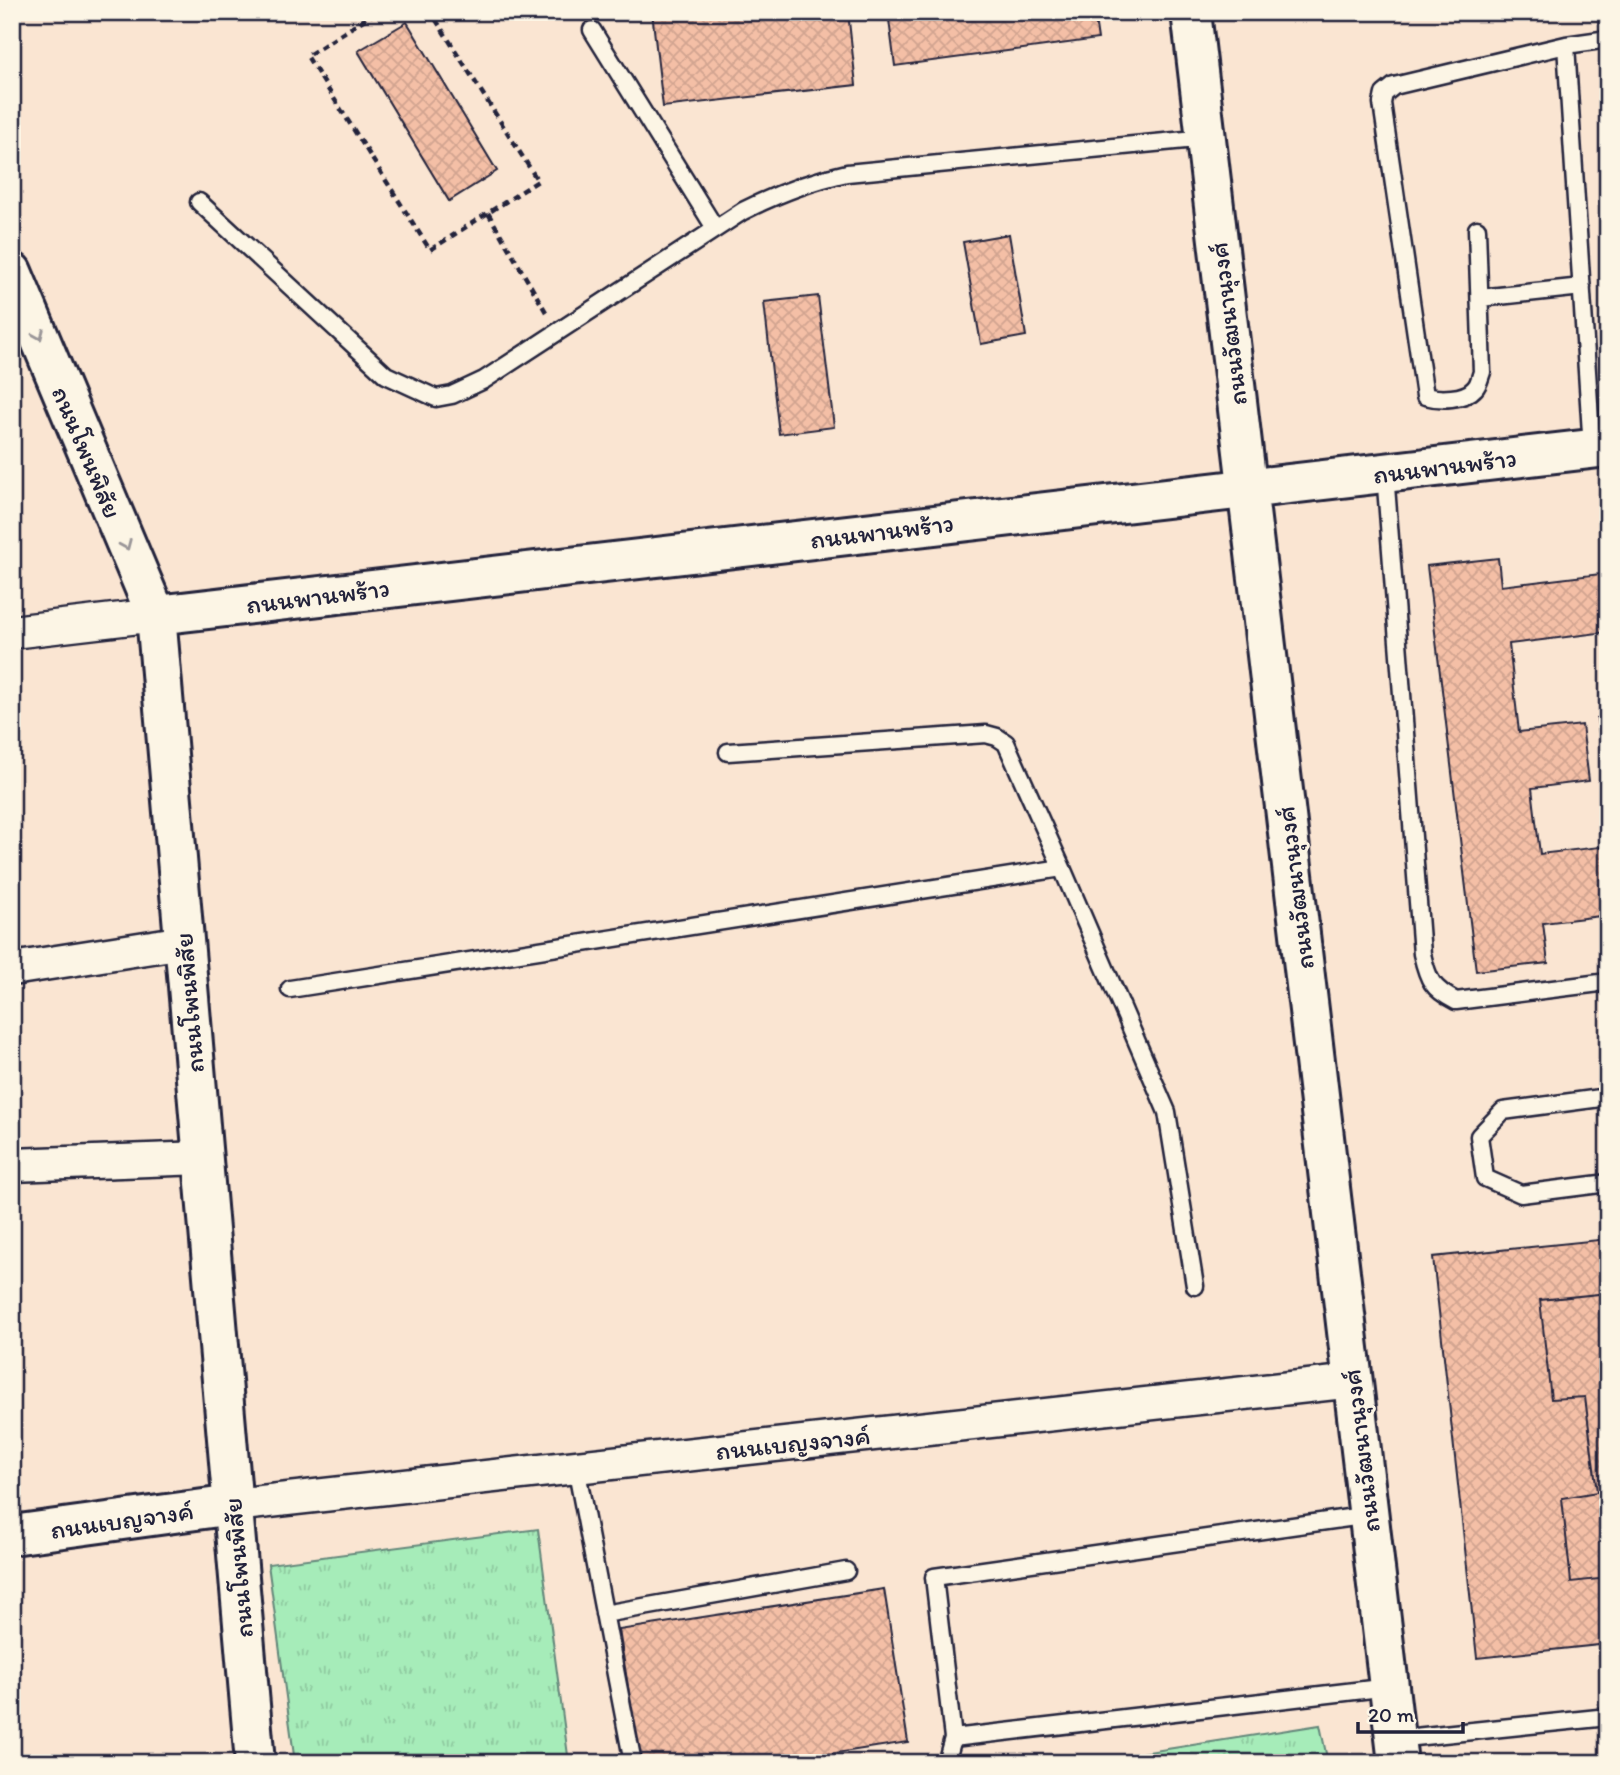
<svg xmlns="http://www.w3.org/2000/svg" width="1620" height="1775" viewBox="0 0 1620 1775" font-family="Itim,'Playpen Sans Thai',sans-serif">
<defs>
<pattern id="grass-tufts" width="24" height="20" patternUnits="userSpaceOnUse" patternTransform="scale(1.75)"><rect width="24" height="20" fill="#a6ecb9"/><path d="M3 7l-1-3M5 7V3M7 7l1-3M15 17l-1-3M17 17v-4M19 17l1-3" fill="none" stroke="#8fcaa0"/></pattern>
<pattern id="building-cross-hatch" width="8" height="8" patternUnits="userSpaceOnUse" patternTransform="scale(1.75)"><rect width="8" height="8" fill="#f4bfa6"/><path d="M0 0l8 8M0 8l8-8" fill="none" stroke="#d1a490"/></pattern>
</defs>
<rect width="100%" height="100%" fill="#fae5d2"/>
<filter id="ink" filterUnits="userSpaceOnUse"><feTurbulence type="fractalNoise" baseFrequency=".0143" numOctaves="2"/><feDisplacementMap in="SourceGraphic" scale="14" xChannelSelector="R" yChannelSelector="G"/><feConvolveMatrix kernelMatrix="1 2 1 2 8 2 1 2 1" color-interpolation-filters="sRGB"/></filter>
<g filter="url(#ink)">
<!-- grass -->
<path fill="url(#grass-tufts)" stroke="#64877a" stroke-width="2" d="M538,1529L569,1763H295L268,1564Z
M1320,1725L1328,1763H1078Z"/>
<!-- building -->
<path fill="url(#building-cross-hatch)" stroke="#22223b" stroke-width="2" d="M652,12H848L856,85L663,107Z
M888,12H1094L1098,39L895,66Z
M407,22L497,171L449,201L358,51Z
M1009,234L1026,336L981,344L963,242Z
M818,296L834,427L779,434L764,302Z
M1498,558L1501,586L1600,574L1607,632L1509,644L1519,732L1582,725L1589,781L1532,788L1540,854L1608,846V915L1543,923L1548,963L1476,971L1427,566Z
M1608,716V778H1605L1597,718Z
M1608,1239V1293L1540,1300L1551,1399L1585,1397L1597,1492L1562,1498L1571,1582L1608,1578V1644L1477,1658L1433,1257Z
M1608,1239V1644L1477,1658L1433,1257Z
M884,1589L908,1742L772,1763H640L619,1630Z"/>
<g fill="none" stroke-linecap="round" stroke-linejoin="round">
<!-- lane casing -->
<g stroke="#22223b" stroke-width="21">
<path id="lane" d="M592,30L715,228
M1566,45L1592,449
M199,202L386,375L436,398L452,395L484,380L743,211C777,194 810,181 847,173L1206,138
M1477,229L1482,372C1480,377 1479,384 1475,388C1465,400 1439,400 1425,396L1382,103L1384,94L1394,86L1566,45L1608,39
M1480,298L1582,287
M1385,473L1422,954C1428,980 1432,989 1456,1001L1608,982
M728,752L986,734L997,737L1006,743L1062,868
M290,989L1062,868L1167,1112L1195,1286
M1608,1097L1503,1111L1479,1136L1485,1178L1521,1194L1608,1183
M576,1467L633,1763
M1369,1515L934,1577L953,1738L1389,1687
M604,1614L846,1571
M1395,1739L1608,1717
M946,1763L953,1738"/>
</g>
<!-- street casing -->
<g stroke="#22223b" stroke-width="37">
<path id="street" d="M12,632L156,615
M12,969L184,942
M12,1165L203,1158
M233,1505L1353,1381"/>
</g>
<!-- secondary casing -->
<g stroke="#22223b" stroke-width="44">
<path id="secondary" d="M1191,12L1398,1763
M12,272L156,615L255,1763
M156,615L1608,447
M12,1535L233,1505"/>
</g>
<!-- path -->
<path stroke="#22223b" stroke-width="4.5" stroke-dasharray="7 5" stroke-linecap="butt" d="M376,12L307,56L430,250L538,181L431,12
M488,213L546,312"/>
<!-- lane -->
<use href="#lane" stroke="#fcf5e5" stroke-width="16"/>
<!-- street -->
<use href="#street" stroke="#fcf5e5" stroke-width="32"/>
<!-- secondary -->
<use href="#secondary" stroke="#fcf5e5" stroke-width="38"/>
</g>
<!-- one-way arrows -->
<defs><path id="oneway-chevron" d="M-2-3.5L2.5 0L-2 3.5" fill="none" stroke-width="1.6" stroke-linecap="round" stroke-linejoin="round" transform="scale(1.75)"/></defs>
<g stroke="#9a9698">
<use href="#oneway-chevron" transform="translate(39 335) rotate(67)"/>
<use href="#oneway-chevron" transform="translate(126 545) rotate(67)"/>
</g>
</g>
<g text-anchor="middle" stroke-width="6" stroke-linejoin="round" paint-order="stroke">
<!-- street labels -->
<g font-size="26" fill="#22223b" stroke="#fcf5e5">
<text transform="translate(1228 324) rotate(-97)" y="9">ถนนวัฒนานุวงศ์</text>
<text transform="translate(87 452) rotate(67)" y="9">ถนนโพนพิสัย</text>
<text transform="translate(1445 466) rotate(-7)" y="9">ถนนพานพร้าว</text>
<text transform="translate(882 531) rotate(-7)" y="9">ถนนพานพร้าว</text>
<text transform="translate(318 596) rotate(-7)" y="9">ถนนพานพร้าว</text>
<text transform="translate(1295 888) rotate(-97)" y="9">ถนนวัฒนานุวงศ์</text>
<text transform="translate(189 1003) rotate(-95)" y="9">ถนนโพนพิสัย</text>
<text transform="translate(793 1443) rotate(-6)" y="9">ถนนเบญงจางค์</text>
<text transform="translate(1361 1451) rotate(-97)" y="9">ถนนวัฒนานุวงศ์</text>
<text transform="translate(122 1520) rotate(-8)" y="9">ถนนเบญจางค์</text>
<text transform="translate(238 1568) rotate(-95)" y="9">ถนนโพนพิสัย</text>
</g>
</g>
<!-- margin -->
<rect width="1620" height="1775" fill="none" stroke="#fcf5e5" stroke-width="42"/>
<rect x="21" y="21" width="1578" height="1733" fill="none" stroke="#22223b" stroke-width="2.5" filter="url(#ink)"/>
<!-- scale -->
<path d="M1358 1722v10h105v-10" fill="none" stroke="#22223b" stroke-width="3.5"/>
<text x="1368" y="1722" font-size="21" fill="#22223b" stroke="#fcf5e5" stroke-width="5" paint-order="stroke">20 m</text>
</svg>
